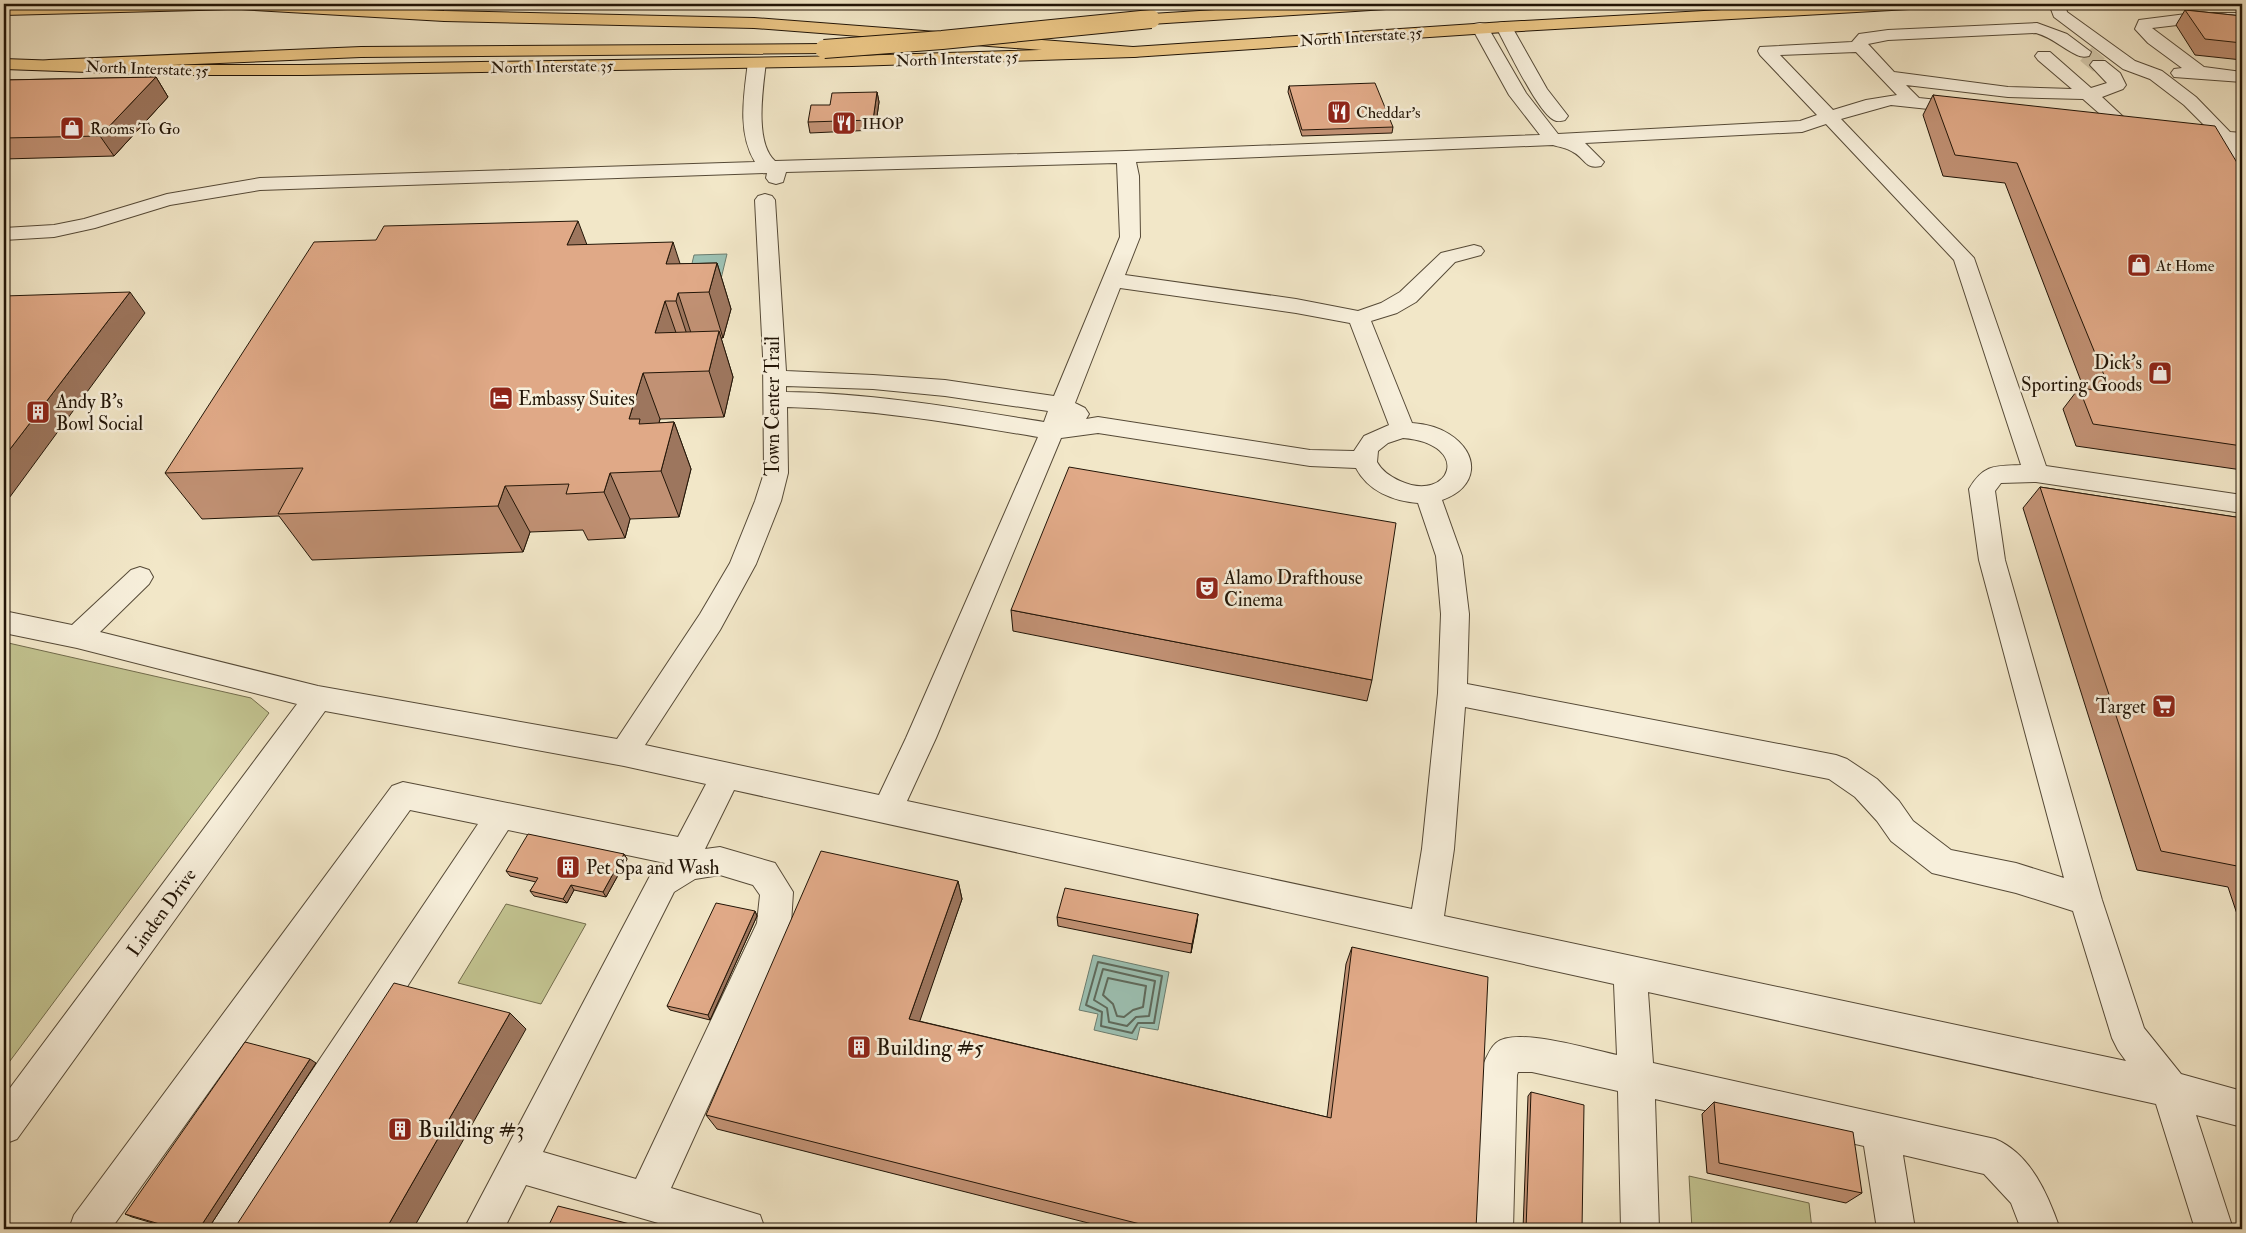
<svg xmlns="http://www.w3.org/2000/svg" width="2246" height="1233" viewBox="0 0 2246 1233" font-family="'IM FELL Double Pica',serif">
<rect width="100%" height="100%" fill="#f2e7c8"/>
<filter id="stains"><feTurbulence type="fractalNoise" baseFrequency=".004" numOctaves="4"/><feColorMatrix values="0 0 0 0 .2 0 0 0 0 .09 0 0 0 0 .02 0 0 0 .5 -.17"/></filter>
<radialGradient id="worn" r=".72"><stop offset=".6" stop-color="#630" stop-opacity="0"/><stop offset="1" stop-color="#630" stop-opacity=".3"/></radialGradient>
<!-- green -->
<path fill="#c2c390" stroke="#726c4c" d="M4,642L251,698L269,713L4,1069Z
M506,904L586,924L541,1004L458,983Z
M1689,1176L1809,1203L1812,1229H1692Z"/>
<!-- water -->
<path fill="#9cc0b2" stroke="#6b7c6e" d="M727,254L720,283L689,276L694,255Z
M1093,955L1169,972L1158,1030L1140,1027L1137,1040L1094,1030L1098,1014L1079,1010Z"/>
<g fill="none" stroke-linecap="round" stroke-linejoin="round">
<!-- shore -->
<path stroke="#5f6a5c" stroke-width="2" d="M1098,962L1162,976L1154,1023H1138L1132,1033L1101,1026L1102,1012L1086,1005Z
M1103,969L1155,981L1149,1016L1136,1017L1127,1026L1109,1022L1107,1008L1094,1000Z
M1108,978L1146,986L1143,1007L1133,1010L1124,1017L1117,1016L1113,1004L1103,995Z"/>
<!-- minor-tunnel -->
<path stroke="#d3c8ab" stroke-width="18" stroke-dasharray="18 9" stroke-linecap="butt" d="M2086,54L2099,65"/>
<!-- minor casing -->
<g stroke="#564a37" stroke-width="2">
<path id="minor" d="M2049,4H2065L2067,12L2135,61L2162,71L2196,97L2230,132L2242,133V145L2238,144L2242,151V171L2235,169L2218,142L2178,136L2176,132L2178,128L2185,126L2208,129L2184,105L2150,79L2123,69L2054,17Z
M2194,13H2242V23H2194L2152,28L2204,67L2242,72V82L2174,77L2171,73L2174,69L2182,68L2148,43L2135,29L2139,20Z
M1504,22L1510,23L1512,27L1547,89L1568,116L1565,120C1562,121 1558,122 1554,120C1538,113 1506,45 1496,27L1498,23Z
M1480,23L1486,24L1526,93L1558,134L1800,121L1817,115L1760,55L1758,51L1760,47L1852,42L1859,34L1888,30L2037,23L2067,34L2091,52L2089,56C2085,57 2081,57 2077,55C2062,48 2053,38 2036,33L1888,40L1868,44L1894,72L2008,87L2072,89L2038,60L2035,56L2038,52H2050L2091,88L2107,83L2090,65L2093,61H2105L2120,73L2126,85L2123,89L2102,97L2132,125L2129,129L2123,131L2117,129L2083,99L2008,97L1906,85L1919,98L1966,103L1972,104L1975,108L1972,112L1966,113L1891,105L1841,119L1974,258L2046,466L2242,495V513L2036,482L2001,483L1995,491L2005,560L2102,900L2144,1028L2181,1074L2242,1091V1127L2196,1115L2233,1229H2195L2156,1104L1648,992L1653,1063L1995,1139C2031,1154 2048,1195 2060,1229H2021L2011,1203L1984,1174L1903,1155L1915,1229H1877L1864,1146L1655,1099L1659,1229H1621L1618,1091L1532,1072H1518L1517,1075L1513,1229H1475L1481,1070C1485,1061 1489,1049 1496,1043C1515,1026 1592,1050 1617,1055L1614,984L734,790L705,849L720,847L775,863L793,892L791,924L671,1188L760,1215L765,1229H679L526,1185L504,1229H464L652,872L665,863L508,830L251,1229H210L215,1215L478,824L410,810L111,1229H69L74,1215L392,786L403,782L678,837L706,784L624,766L325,711L17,1139L4,1144V1096L297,704L77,648L4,633V611L72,625L131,570L140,567L149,570L153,577L149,584L100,632L318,686L617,739L700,614L730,563L755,501L764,473L763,356L755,200L758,196L765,194L772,196L775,200L786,371L873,375L945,380L1054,396L1120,237L1117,163L786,172L783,182L776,184L769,182L766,178L767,173L260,190L170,205L95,228L54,237L4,240V228L54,225L84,219L167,194L260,178L755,162C737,132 744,95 748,62L751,58H763L766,62C763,88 754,142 775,161L1126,151L1540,135L1509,95L1472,28L1474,24ZM1856,52L1897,95L1866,100L1833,110L1780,55ZM1826,124L1954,260L2021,465C1995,466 1984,464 1969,489L1979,560L2064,878L2016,863L1951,850L1913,821L1899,801L1877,779L1847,759L1836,755L1467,684L1469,614L1462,556L1442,500C1478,488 1481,454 1449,434C1438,427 1425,424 1412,423L1371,321L1397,313L1416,302L1455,262L1481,255L1484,251L1481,247L1474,245L1441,253L1400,292L1381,303L1358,311L1296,299L1125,275L1140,237L1139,176L1136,162L1553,145C1559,147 1567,148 1573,152C1585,158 1585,170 1601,166L1604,162L1585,143L1802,132ZM1120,288L1296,313L1350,323L1389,425L1364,436L1354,451L1310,450L1098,417L1086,419L1089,414L1085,408L1075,403ZM786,386L873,389L945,396L1048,411L1044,422C958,408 873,393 786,392ZM787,407C871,409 954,423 1038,437L906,738L879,795L645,745L720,630L756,564L781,501L788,473ZM1098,433L1310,466L1356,468C1368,491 1393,501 1418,503L1436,556L1441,614L1438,693L1422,849L1412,909L907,801L936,738L1061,438ZM1403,438C1474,444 1450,504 1400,481C1391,477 1382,471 1377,462L1378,451L1388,443ZM1465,707L1829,779L1855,797L1877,821L1891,841L1932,873L2016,893L2073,911L2112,1038L2118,1050L2126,1061L1444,916L1454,849ZM720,875L753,885L760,895L757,923L636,1179L543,1152L674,892L695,879Z"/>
</g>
<!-- major casing -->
<g stroke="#221507" stroke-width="2">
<path id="major" d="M1828,4H1917L1915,7L1909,9L1504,32L1133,57L852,66L303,75H172L4,69V59L172,65H303L852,56L1133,47L1504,22Z"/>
</g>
<!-- highway casing -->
<g stroke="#221507" stroke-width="2">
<path id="highway" d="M60,4H315L444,11L754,18L1133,47L1139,48L1141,52L1139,56L1133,57L754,28L444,21L237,9L4,15V5Z
M1314,4H1394L1392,7L1386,9L1151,24L1145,22L1143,19L1145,16L1151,14Z
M824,44L830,45L832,49L830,53L361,57L49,70L43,69L40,65L43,61L49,60L361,47Z"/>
</g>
<!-- minor -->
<use href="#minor" fill="#f7efdb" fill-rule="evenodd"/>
<!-- major -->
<use href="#major" fill="#e9c484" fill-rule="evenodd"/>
<!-- highway -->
<use href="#highway" fill="#e9c484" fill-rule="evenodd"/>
<!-- highway-bridge casing -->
<g stroke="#221507" stroke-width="20" stroke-linecap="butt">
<path id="highway-bridge" d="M824,49L942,40L1151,19"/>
</g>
<!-- highway-bridge -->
<use href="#highway-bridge" stroke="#e9c484" stroke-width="18"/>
</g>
<!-- wall -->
<path fill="#c19174" stroke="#221507" d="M2185,10L2242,16V60L2195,55L2176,25Z
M156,77L168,97L114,156L4,159V80Z
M1289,86L1393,127L1392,133L1302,136L1288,92Z
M877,92L879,102L875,130L810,133L808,122L830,105Z
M1933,95L2242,171V470L2076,446L2063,409L2079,388L2084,389L2005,183L1943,176L1923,115Z
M587,245L680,264L717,263L731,309L723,338H721L733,377L724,417L660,419L659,423L674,422L691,469L679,517L630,519L625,538L588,540L583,530L530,532L523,552L312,560L279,516L202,519L165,473Z
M2040,487L2242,518V929L2228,887L2137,870L2023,508Z
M1011,610L1372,680L1367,701L1013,631Z
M624,854L627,859L606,897L574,890L567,903L534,896L530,891L536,882L510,876L506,871Z
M958,881L962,899L919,1021L1327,1117L1346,964L1352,947L1476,1229H1112L717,1129L706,1115Z
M755,911L757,916L710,1020L670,1010L667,1006Z
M1198,914L1191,953L1058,926L1057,917Z
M316,1063L208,1229H173L132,1217L125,1214Z
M1531,1092L1582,1229H1523L1528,1096Z
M1714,1102L1862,1193L1846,1203L1707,1173L1702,1114Z"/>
<!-- shaded-wall -->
<path fill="#9d765e" stroke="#221507" d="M156,77L168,97L114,156L100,136Z
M877,92L879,102L875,130L873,120Z
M578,221L595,266L567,245Z
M673,242L688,288L678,293L693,339L691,347L676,301L666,264Z
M717,263L731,309L723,338L709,292Z
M130,292L145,313L4,505V457Z
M665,301L681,347L655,333Z
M719,331L733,377L724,417L709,371Z
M643,373L660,419L652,448L629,419Z
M674,422L691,469L679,517L661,471Z
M610,473L630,519L625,538L604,492Z
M505,486L530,532L523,552L498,506Z
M624,854L627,859L606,897L603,892Z
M958,881L962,899L915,1035L909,1019Z
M571,885L574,890L567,903L563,899Z
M755,911L757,916L710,1020L708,1015Z
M1198,914L1197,923L1191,953L1192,944Z
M510,1013L526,1029L413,1229H386Z
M310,1059L316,1063L208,1229H199Z"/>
<!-- building -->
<path fill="#e0a987" stroke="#221507" d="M2185,10L2242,16V43L2205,39Z
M156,77L100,136L4,138V80Z
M1375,83L1393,127L1302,130L1289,86Z
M877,92L873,120L808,122L811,105H830L832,93Z
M1933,95L2215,126L2242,171V446L2093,424L2079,388L2111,392L2017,163L1955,155Z
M578,221L567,245L673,242L666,264L717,263L709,292L678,293L676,301H665L655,333L719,331L709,371L643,373L629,419H640L639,424L674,422L661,471L610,473L604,492L566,494L569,484L505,486L498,506L278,514L303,468L165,473L314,242L376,240L384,226Z
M130,292L4,457V296Z
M1069,467L1396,523L1372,680L1011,610Z
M2040,487L2242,518V867L2161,851Z
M528,834L624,854L603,892L571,885L563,899L530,891L538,878L506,871Z
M821,851L958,881L909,1019L1331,1118L1352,947L1488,977L1476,1229H1160L706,1115Z
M1065,888L1198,914L1192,944L1057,917Z
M716,903L755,911L708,1015L667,1006Z
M394,983L510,1013L386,1229H234Z
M245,1042L310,1059L199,1229H177L125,1214Z
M1531,1092L1584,1105L1582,1229H1526Z
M1714,1102L1853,1132L1862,1193L1719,1163Z
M558,1206L650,1229H547Z"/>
<!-- icons -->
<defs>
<g id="restaurant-square" transform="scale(1.25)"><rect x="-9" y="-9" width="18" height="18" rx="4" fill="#8f2418" stroke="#f7efdb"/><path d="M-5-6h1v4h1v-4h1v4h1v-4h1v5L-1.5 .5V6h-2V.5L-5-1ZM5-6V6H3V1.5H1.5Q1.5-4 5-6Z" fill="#fff"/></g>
<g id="shop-square" transform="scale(1.25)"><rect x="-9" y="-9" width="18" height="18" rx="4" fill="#8f2418" stroke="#f7efdb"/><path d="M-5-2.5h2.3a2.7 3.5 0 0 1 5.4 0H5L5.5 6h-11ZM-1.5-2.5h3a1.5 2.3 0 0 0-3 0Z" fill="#fff"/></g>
<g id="hotel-square" transform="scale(1.25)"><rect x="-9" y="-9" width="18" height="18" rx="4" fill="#8f2418" stroke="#f7efdb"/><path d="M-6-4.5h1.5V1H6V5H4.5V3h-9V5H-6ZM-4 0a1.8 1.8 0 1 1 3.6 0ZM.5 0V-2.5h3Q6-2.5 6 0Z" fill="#fff"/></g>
<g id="building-square" transform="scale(1.25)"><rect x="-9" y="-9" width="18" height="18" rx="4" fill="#8f2418" stroke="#f7efdb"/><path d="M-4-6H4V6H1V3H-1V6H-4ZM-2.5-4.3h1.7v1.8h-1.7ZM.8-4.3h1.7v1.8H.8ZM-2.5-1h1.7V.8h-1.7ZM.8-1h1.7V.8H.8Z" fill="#fff"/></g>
<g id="theatre-square" transform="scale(1.25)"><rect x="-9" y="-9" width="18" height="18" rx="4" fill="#8f2418" stroke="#f7efdb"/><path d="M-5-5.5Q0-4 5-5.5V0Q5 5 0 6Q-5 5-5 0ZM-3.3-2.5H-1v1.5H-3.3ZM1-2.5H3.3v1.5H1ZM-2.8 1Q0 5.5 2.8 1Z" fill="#fff"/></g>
<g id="supermarket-square" transform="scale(1.25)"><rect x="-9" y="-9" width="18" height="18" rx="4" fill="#8f2418" stroke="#f7efdb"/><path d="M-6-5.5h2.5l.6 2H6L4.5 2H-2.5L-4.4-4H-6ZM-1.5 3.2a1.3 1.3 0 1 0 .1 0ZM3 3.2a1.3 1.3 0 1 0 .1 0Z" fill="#fff"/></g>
</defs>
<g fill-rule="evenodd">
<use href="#restaurant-square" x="1339" y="112"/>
<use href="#restaurant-square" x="844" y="123"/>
<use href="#shop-square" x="72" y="128"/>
<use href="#shop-square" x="2139" y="265"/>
<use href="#shop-square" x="2160" y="373"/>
<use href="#hotel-square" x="501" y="398"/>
<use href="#building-square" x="38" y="412"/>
<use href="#theatre-square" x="1207" y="588"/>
<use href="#supermarket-square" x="2164" y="706"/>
<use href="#building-square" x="568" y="867"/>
<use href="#building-square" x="859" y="1047"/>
<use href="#building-square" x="400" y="1129"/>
</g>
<g text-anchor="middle" stroke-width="5" stroke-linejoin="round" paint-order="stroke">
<!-- far-street labels -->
<g font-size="16" fill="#221507" stroke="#f7efdb">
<text transform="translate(1361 36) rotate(-4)" y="6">North Interstate 35</text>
<text transform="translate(957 58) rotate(-2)" y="6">North Interstate 35</text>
<text transform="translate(552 66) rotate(-1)" y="6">North Interstate 35</text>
<text transform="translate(147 68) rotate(2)" y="6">North Interstate 35</text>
</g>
<!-- far-poi labels -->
<g font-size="16" fill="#221507" stroke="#f7efdb" text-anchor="start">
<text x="1356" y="118">Cheddar's</text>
<text x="862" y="129">IHOP</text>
<text x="90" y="134">Rooms To Go</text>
<text x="2156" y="271">At Home</text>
</g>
<!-- poi labels -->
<g font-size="19" fill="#221507" stroke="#f7efdb" text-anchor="start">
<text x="2142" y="369" text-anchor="end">Dick's<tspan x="2142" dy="22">Sporting Goods</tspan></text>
<text x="518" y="405">Embassy Suites</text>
<text x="56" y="408">Andy B's<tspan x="56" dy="22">Bowl Social</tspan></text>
<text x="1224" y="584">Alamo Drafthouse<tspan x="1224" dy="22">Cinema</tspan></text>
<text x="2146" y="713" text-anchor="end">Target</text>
<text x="586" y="874">Pet Spa and Wash</text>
</g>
<!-- street labels -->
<g font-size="19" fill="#221507" stroke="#f7efdb">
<text transform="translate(772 406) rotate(-90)" y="7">Town Center Trail</text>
<text transform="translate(161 912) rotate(-54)" y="7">Linden Drive</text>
</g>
<!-- near-poi labels -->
<g font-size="22" fill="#221507" stroke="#f7efdb" text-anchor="start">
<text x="876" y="1055">Building #5</text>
<text x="418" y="1137">Building #3</text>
</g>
</g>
<!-- margin -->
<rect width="2246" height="1233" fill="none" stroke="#f2e7c8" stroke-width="20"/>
<rect x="5" y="5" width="2236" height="1223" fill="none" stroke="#221507" stroke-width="2.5"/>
<rect x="10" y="10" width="2226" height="1213" fill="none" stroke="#221507"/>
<rect width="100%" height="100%" filter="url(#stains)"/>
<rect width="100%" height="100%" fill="url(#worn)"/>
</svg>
